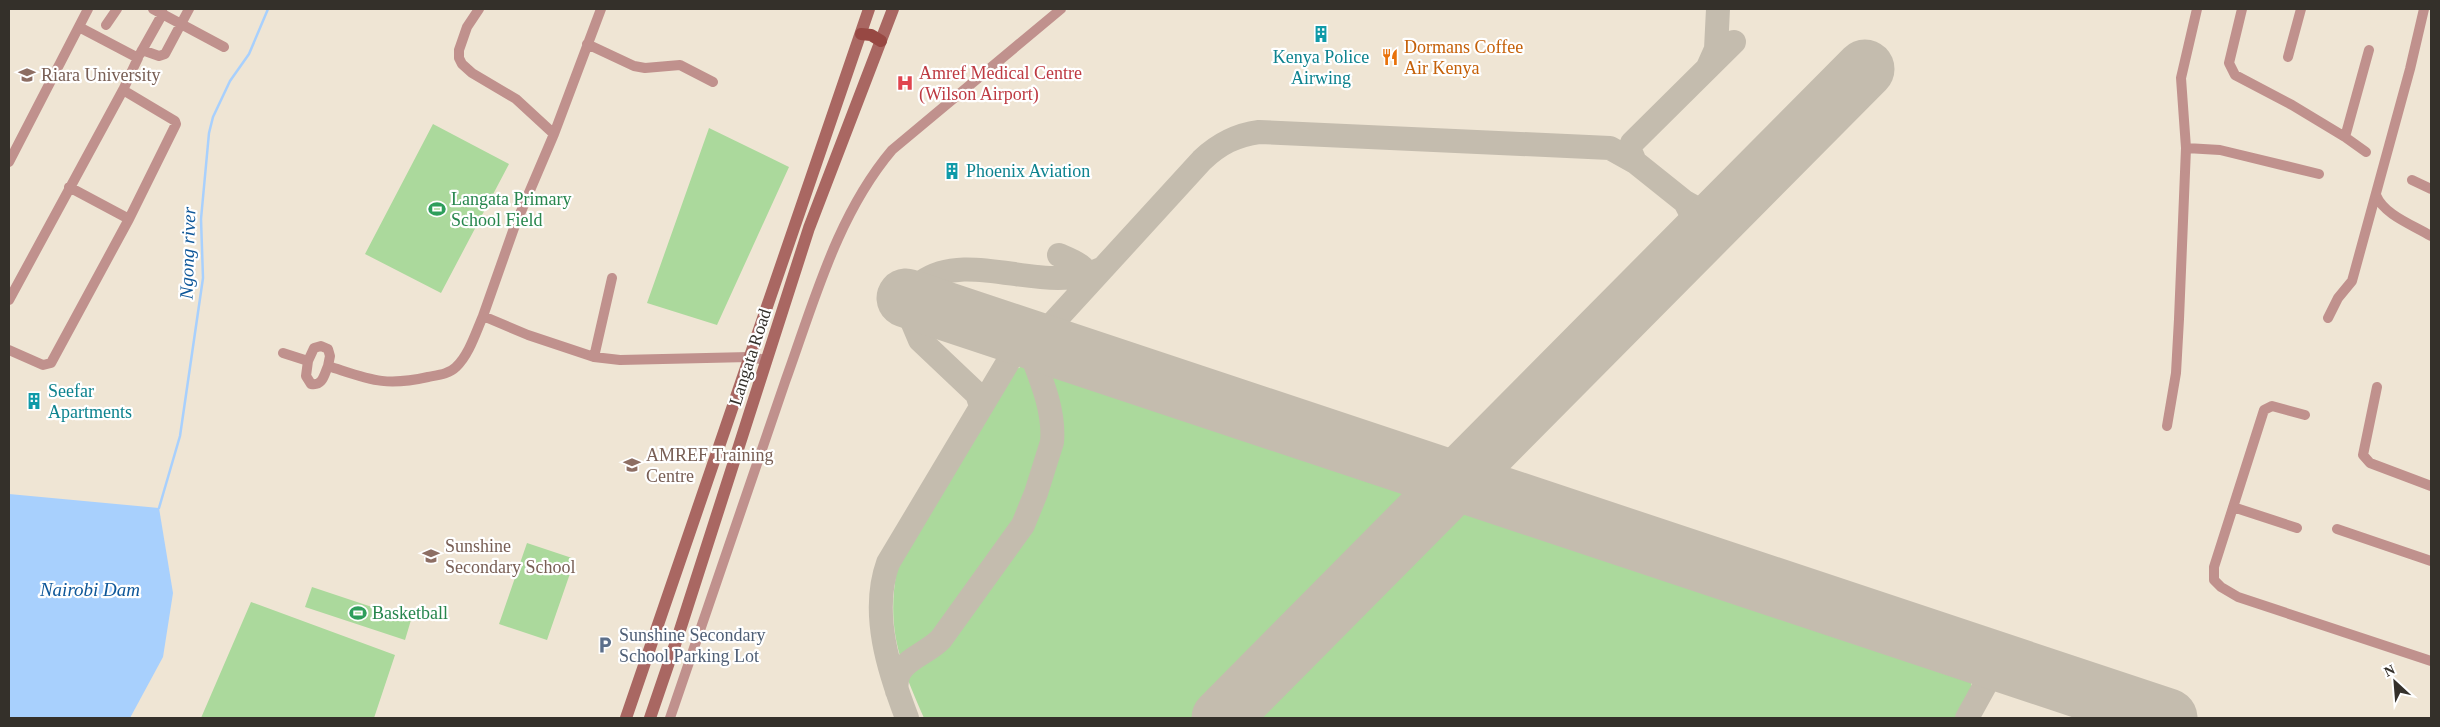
<svg xmlns="http://www.w3.org/2000/svg" width="2440" height="727" viewBox="0 0 2440 727" font-family="'Times New Roman',serif">
<rect width="100%" height="100%" fill="#efe5d4"/>
<!-- green -->
<path fill="#abd99c" d="M433,124L509,164L441,293L365,254Z
M709,128L789,167L717,325L647,303Z
M1027,363H1038L1404,488L1410,494L1411,501L1199,718H924C900,663 886,630 897,569L1000,391L1015,370Z
M1461,510L1716,590L1968,676C1978,692 1968,704 1959,718H1249Z
M527,543L575,559L547,640L499,624Z
M312,587L411,620L405,640L305,607Z
M251,602L395,655L374,718H201Z"/>
<!-- water -->
<path fill="#a8d0fd" d="M9,494L159,508L173,593L163,657L130,718H9Z"/>
<g fill="none" stroke-linecap="round" stroke-linejoin="round">
<!-- stream -->
<path stroke="#a8d0fd" stroke-width="2.5" d="M159,508L180,436L203,278L201,219L209,133L213,117L230,81L249,54L268,9"/>
<!-- taxiway -->
<path stroke="#c4bcae" stroke-width="24" d="M1708,67L1716,49L1718,9
M1635,162L1630,150L1632,143L1734,42
M1685,202L1695,221L1692,243
M1059,255C1073,261 1095,268 1085,287
M922,282C970,248 1046,297 1101,269
M909,314L920,340L977,394L981,406
M1062,350C1055,343 1046,334 1052,324L1202,160C1219,144 1236,135 1259,132L1610,148L1635,162L1685,202L1703,212L1712,216L1723,212
M897,691C892,661 924,657 941,639L1023,525L1036,493L1052,442C1055,410 1040,377 1029,348
M907,718C889,671 870,613 888,563L1014,352L1029,348L1062,350
M1967,718L1998,662"/>
<!-- runway -->
<path stroke="#c4bcae" stroke-width="59" d="M906,298L2168,718
M1221,718L1865,69"/>
<!-- minor -->
<path stroke="#c0918d" stroke-width="10" d="M153,9L224,47
M479,9L467,27L459,50V58L462,64L472,73L516,99L554,134
M601,9L554,134L514,228L483,316L528,335L594,357L620,360L749,357L766,360
M2242,9L2229,63L2235,75L2292,105L2345,137
M106,25L117,9
M587,44L634,66L645,68L680,65L713,82
M142,50L159,56L165,54L189,9
M140,54L163,13
M2288,57L2301,9
M123,90L175,121L176,124L129,219
M2186,148L2220,150L2319,174
M2366,152L2345,137L2369,50
M9,162L88,9
M2412,180L2431,189
M2376,195C2384,215 2413,225 2431,236
M9,300L123,90L138,58L79,27
M2328,318L2338,298L2352,281L2410,69L2424,9
M9,350L43,365L51,363L129,219L69,187
M283,353L308,361L306,376L311,384C323,386 324,375 328,366C369,379 383,387 428,377C438,375 449,374 456,367C469,355 476,332 483,316
M594,357L612,278
M308,361L314,348L321,346L328,349L330,356L328,366
M2377,387L2363,455L2370,463L2431,486
M2305,415L2272,406L2264,410L2214,567V580L2221,587L2238,597L2431,661
M2167,426L2176,373L2179,319L2186,148L2181,78L2197,9
M2233,507L2297,528
M2337,529L2431,561
M670,718C708,606 746,494 785,382C814,302 837,215 892,150L1061,9"/>
<!-- secondary -->
<path stroke="#a96762" stroke-width="12" d="M626,718L869,9
M650,718L679,633L809,228L893,9"/>
<!-- primary -->
<path stroke="#974843" stroke-width="12" d="M861,34L871,35L881,41"/>
</g>
<!-- icons -->
<defs>
<g id="building-bare" transform="scale(1.35)"><path d="M-4-6H4V6H1V3H-1V6H-4ZM-2.5-4.3h1.7v1.8h-1.7ZM.8-4.3h1.7v1.8H.8ZM-2.5-1h1.7V.8h-1.7ZM.8-1h1.7V.8H.8Z" fill="#0f9aa8" stroke="#fff" stroke-width="2.5" paint-order="stroke"/></g>
<g id="restaurant-bare" transform="scale(1.35)"><path d="M-5-6h1v4h1v-4h1v4h1v-4h1v5L-1.5 .5V6h-2V.5L-5-1ZM5-6V6H3V1.5H1.5Q1.5-4 5-6Z" fill="#e8710a" stroke="#fff" stroke-width="2.5" paint-order="stroke"/></g>
<g id="university-bare" transform="scale(1.35)"><path d="M0-5L7-2L0 1L-7-2ZM-4 1L0 2.5L4 1V4Q0 6-4 4Z" fill="#8d6e63" stroke="#fff" stroke-width="2.5" paint-order="stroke"/></g>
<g id="hospital-bare" transform="scale(1.35)"><path d="M-5-5h3v3.5h4V-5h3V5h-3V1.5h-4V5h-3Z" fill="#e0444e" stroke="#fff" stroke-width="2.5" paint-order="stroke"/></g>
<g id="stadium-bare" transform="scale(1.35)"><path d="M0-5a6.5 5 0 1 0 0 10a6.5 5 0 1 0 0-10ZM-3.5-1.8h7v3.6h-7Z" fill="#2e9e5b" stroke="#fff" stroke-width="2.5" paint-order="stroke"/></g>
<g id="school-bare" transform="scale(1.35)"><path d="M0-5L7-2L0 1L-7-2ZM-4 1L0 2.5L4 1V4Q0 6-4 4Z" fill="#8d6e63" stroke="#fff" stroke-width="2.5" paint-order="stroke"/></g>
<g id="parking-bare" transform="scale(1.35)"><path d="M-3.5-5.5H1a3.5 3.5 0 0 1 0 7H-1V5.5H-3.5ZM-1-3.4V-.6H.8a1.4 1.4 0 0 0 0-2.8Z" fill="#5c6f8a" stroke="#fff" stroke-width="2.5" paint-order="stroke"/></g>
</defs>
<g fill-rule="evenodd">
<use href="#building-bare" x="1321" y="34"/>
<use href="#restaurant-bare" x="1390" y="57"/>
<use href="#university-bare" x="27" y="75"/>
<use href="#hospital-bare" x="905" y="83"/>
<use href="#building-bare" x="952" y="171"/>
<use href="#stadium-bare" x="437" y="209"/>
<use href="#building-bare" x="34" y="401"/>
<use href="#school-bare" x="632" y="465"/>
<use href="#school-bare" x="431" y="556"/>
<use href="#stadium-bare" x="358" y="613"/>
<use href="#parking-bare" x="605" y="645"/>
</g>
<g text-anchor="middle" stroke-width="4.5" stroke-linejoin="round" paint-order="stroke">
<!-- food labels -->
<g font-size="18" fill="#c56008" stroke="#fff" text-anchor="start">
<text x="1404" y="53">Dormans Coffee<tspan x="1404" dy="21">Air Kenya</tspan></text>
</g>
<!-- culture labels -->
<g font-size="18" fill="#0d838f" stroke="#fff" text-anchor="start">
<text x="1321" y="63" text-anchor="middle">Kenya Police<tspan x="1321" dy="21">Airwing</tspan></text>
<text x="966" y="177">Phoenix Aviation</text>
<text x="48" y="397">Seefar<tspan x="48" dy="21">Apartments</tspan></text>
</g>
<!-- health labels -->
<g font-size="18" fill="#be3a42" stroke="#fff" text-anchor="start">
<text x="919" y="79">Amref Medical Centre<tspan x="919" dy="21">(Wilson Airport)</tspan></text>
</g>
<!-- education labels -->
<g font-size="18" fill="#785e54" stroke="#fff" text-anchor="start">
<text x="41" y="81">Riara University</text>
<text x="646" y="461">AMREF Training<tspan x="646" dy="21">Centre</tspan></text>
<text x="445" y="552">Sunshine<tspan x="445" dy="21">Secondary School</tspan></text>
</g>
<!-- leisure labels -->
<g font-size="18" fill="#27864d" stroke="#fff" text-anchor="start">
<text x="451" y="205">Langata Primary<tspan x="451" dy="21">School Field</tspan></text>
<text x="372" y="619">Basketball</text>
</g>
<!-- street labels -->
<g font-size="18" fill="#34302a" stroke="#fff">
<text transform="translate(750 357) rotate(-72)" y="6">Langata Road</text>
</g>
<!-- service labels -->
<g font-size="18" fill="#4e5e75" stroke="#fff" text-anchor="start">
<text x="619" y="641">Sunshine Secondary<tspan x="619" dy="21">School Parking Lot</tspan></text>
</g>
<!-- water labels -->
<g font-size="19" font-style="italic" fill="#0e5799" stroke="#fff">
<text transform="translate(187 253) rotate(-88)" y="7">Ngong river</text>
<text x="90" y="596">Nairobi Dam</text>
</g>
</g>
<!-- border -->
<rect width="2440" height="727" fill="none" stroke="#34302a" stroke-width="20"/>
<!-- north arrow -->
<g transform="translate(2395 682) rotate(334)" stroke="#ffffff" stroke-width="4" paint-order="stroke">
<path d="M0-4L9 19L0 12L-9 19Z" fill="#34302a"/>
<text y="-8" font-size="14" font-weight="bold" text-anchor="middle" fill="#34302a">N</text>
</g>
</svg>
